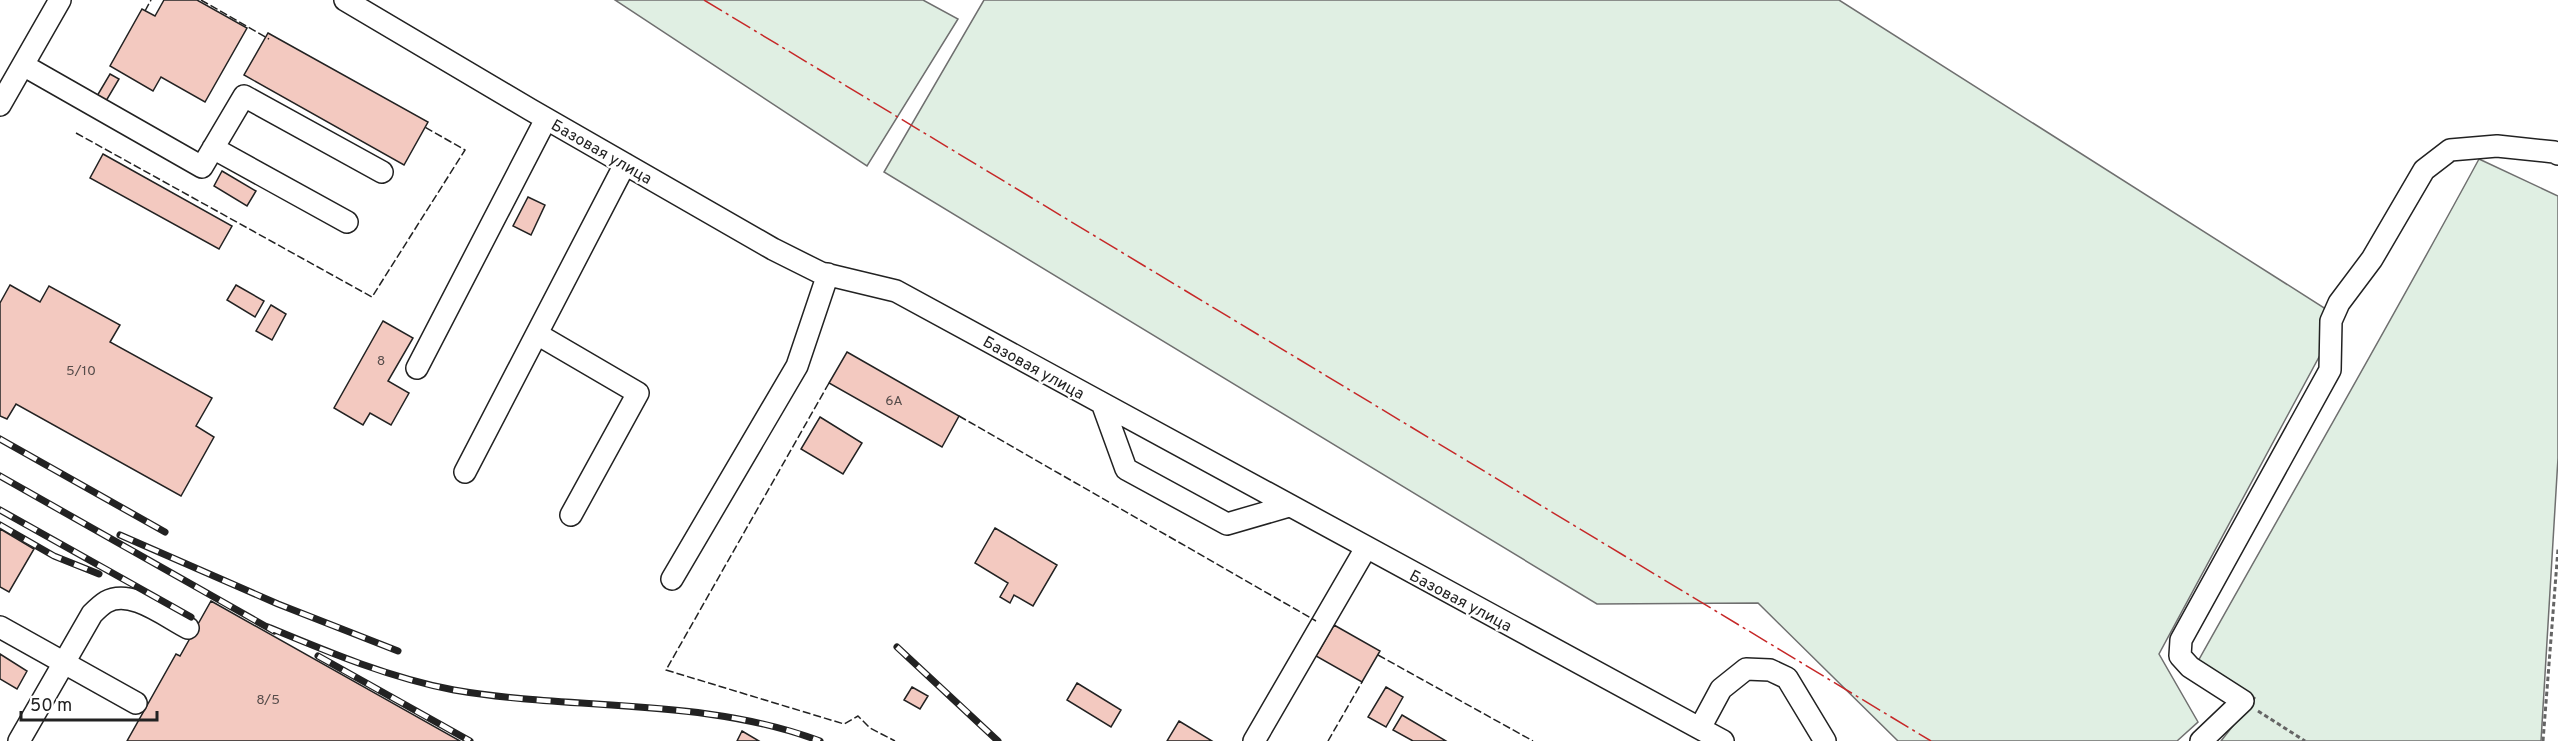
<svg xmlns="http://www.w3.org/2000/svg" width="2558" height="741" viewBox="0 0 2558 741" font-family="Overpass,sans-serif">
<rect width="100%" height="100%" fill="#fff"/>
<!-- green -->
<path fill="#e0efe3" stroke="#6f6f6f" stroke-width="1.5" d="M615,0H923L958,19L867,166Z
M984,0H1839L2340,318L2159,654L2198,722L2177,741H1898L1758,603L1597,604L884,172Z
M2479,159L2558,196V458L2541,741H2221L2255,698L2197,663C2291,495 2387,329 2479,159Z"/>
<!-- building -->
<path fill="#f3c9c0" stroke="#222" stroke-width="1.5" d="M164,0H197L247,28L205,102L161,77L153,91L110,66L142,9L155,16Z
M268,33L428,122L404,165L244,75Z
M110,74L119,79L106,101L97,96Z
M103,154L232,226L219,249L90,178Z
M222,171L256,191L247,206L214,186Z
M528,197L545,205L531,235L513,226Z
M10,285L40,302L49,286L120,325L110,342L212,398L196,426L214,437L181,496L16,404L7,419L0,416V303Z
M236,285L264,301L255,317L227,300Z
M271,305L286,314L272,340L256,331Z
M383,321L413,338L388,381L409,393L391,425L370,413L363,425L334,408Z
M847,352L959,416L942,447L829,383Z
M820,417L862,443L843,474L801,449Z
M995,528L1057,565L1033,606L1014,595L1010,603L1000,597L1008,583L975,563Z
M0,529L34,549L9,592L0,587Z
M211,601L460,741H127L176,654L180,656Z
M1334,625L1380,651L1362,682L1316,656Z
M0,654L27,671L17,689L0,679Z
M1077,683L1121,710L1111,727L1067,700Z
M912,687L928,696L920,709L904,700Z
M1386,687L1403,697L1386,727L1368,717Z
M1402,715L1446,741H1413L1393,730Z
M1179,721L1212,741H1167Z
M742,731L759,741H737Z"/>
<g fill="none" stroke-linecap="round" stroke-linejoin="round">
<!-- minor casing -->
<g stroke="#222" stroke-width="24">
<path id="minor" d="M345,0L531,110L773,249L821,273L896,291L1723,741
M23,65L202,167L244,96L382,172
M0,105L60,0
M213,148L347,222
M537,334L638,393L571,515
M417,368L546,119
M1102,403L1126,469L1227,524L1289,506
M465,472L625,164
M672,579L797,366L828,274
M0,627L136,703
M1700,728L1721,689L1746,669L1770,670L1787,678L1825,741
M19,741L92,614C96,610 101,605 106,602C131,588 166,617 188,628
M1254,741L1366,548
M2201,741L2243,701L2190,667L2180,656L2181,640L2330,370L2331,321L2339,303L2372,259L2424,170L2450,150L2497,146L2554,152L2558,154"/>
</g>
<!-- path -->
<path stroke="#646464" stroke-width="3" stroke-dasharray="4.5 3" stroke-linecap="butt" d="M2258,711L2305,741
M2543,741L2558,549"/>
<!-- minor -->
<use href="#minor" stroke="#fff" stroke-width="21"/>
<!-- rail casing -->
<g stroke="#222" stroke-width="7">
<path id="rail" d="M0,439L165,532
M0,476L274,631
M0,510L191,617
M0,525L54,556L99,574
M120,535L278,604L398,651
M268,627C328,652 390,678 454,690C575,711 703,697 820,741
M897,647L998,741
M318,656L470,741"/>
</g>
<!-- rail -->
<use href="#rail" stroke="#fff" stroke-width="4.5" stroke-dasharray="14" stroke-linecap="butt"/>
<!-- fence -->
<path stroke="#222" stroke-width="1.5" stroke-dasharray="8 3" stroke-linecap="butt" d="M201,0L269,39
M145,11L151,0
M76,133L372,297L465,150L423,126
M829,383L666,670L844,724L858,716L870,728L895,741
M959,416L1316,621
M1378,655L1533,741
M1328,741L1362,682"/>
<!-- power -->
<path stroke="#c62828" stroke-width="1.5" stroke-dasharray="21 4.5 3 4.5" stroke-linecap="butt" d="M704,0L1931,741"/>
</g>
<g text-anchor="middle" stroke-width="4.5" stroke-linejoin="round" paint-order="stroke">
<!-- number labels -->
<g font-size="14" fill="#564c4a">
<text x="381" y="365">8</text>
<text x="81" y="375">5/10</text>
<text x="894" y="405">6А</text>
<text x="268" y="704">8/5</text>
</g>
<!-- street labels -->
<g font-size="16" fill="#222" stroke="#fff">
<text transform="translate(602 151) rotate(30)" y="6">Базовая улица</text>
<text transform="translate(1034 367) rotate(29)" y="6">Базовая улица</text>
<text transform="translate(1461 600) rotate(28)" y="6">Базовая улица</text>
</g>
</g>
<!-- scale -->
<path d="M21 711v9h136v-9" fill="none" stroke="#222222" stroke-width="3"/>
<text x="30" y="711" font-size="18" fill="#222222" stroke="#ffffff" stroke-width="4.5" paint-order="stroke">50 m</text>
</svg>
